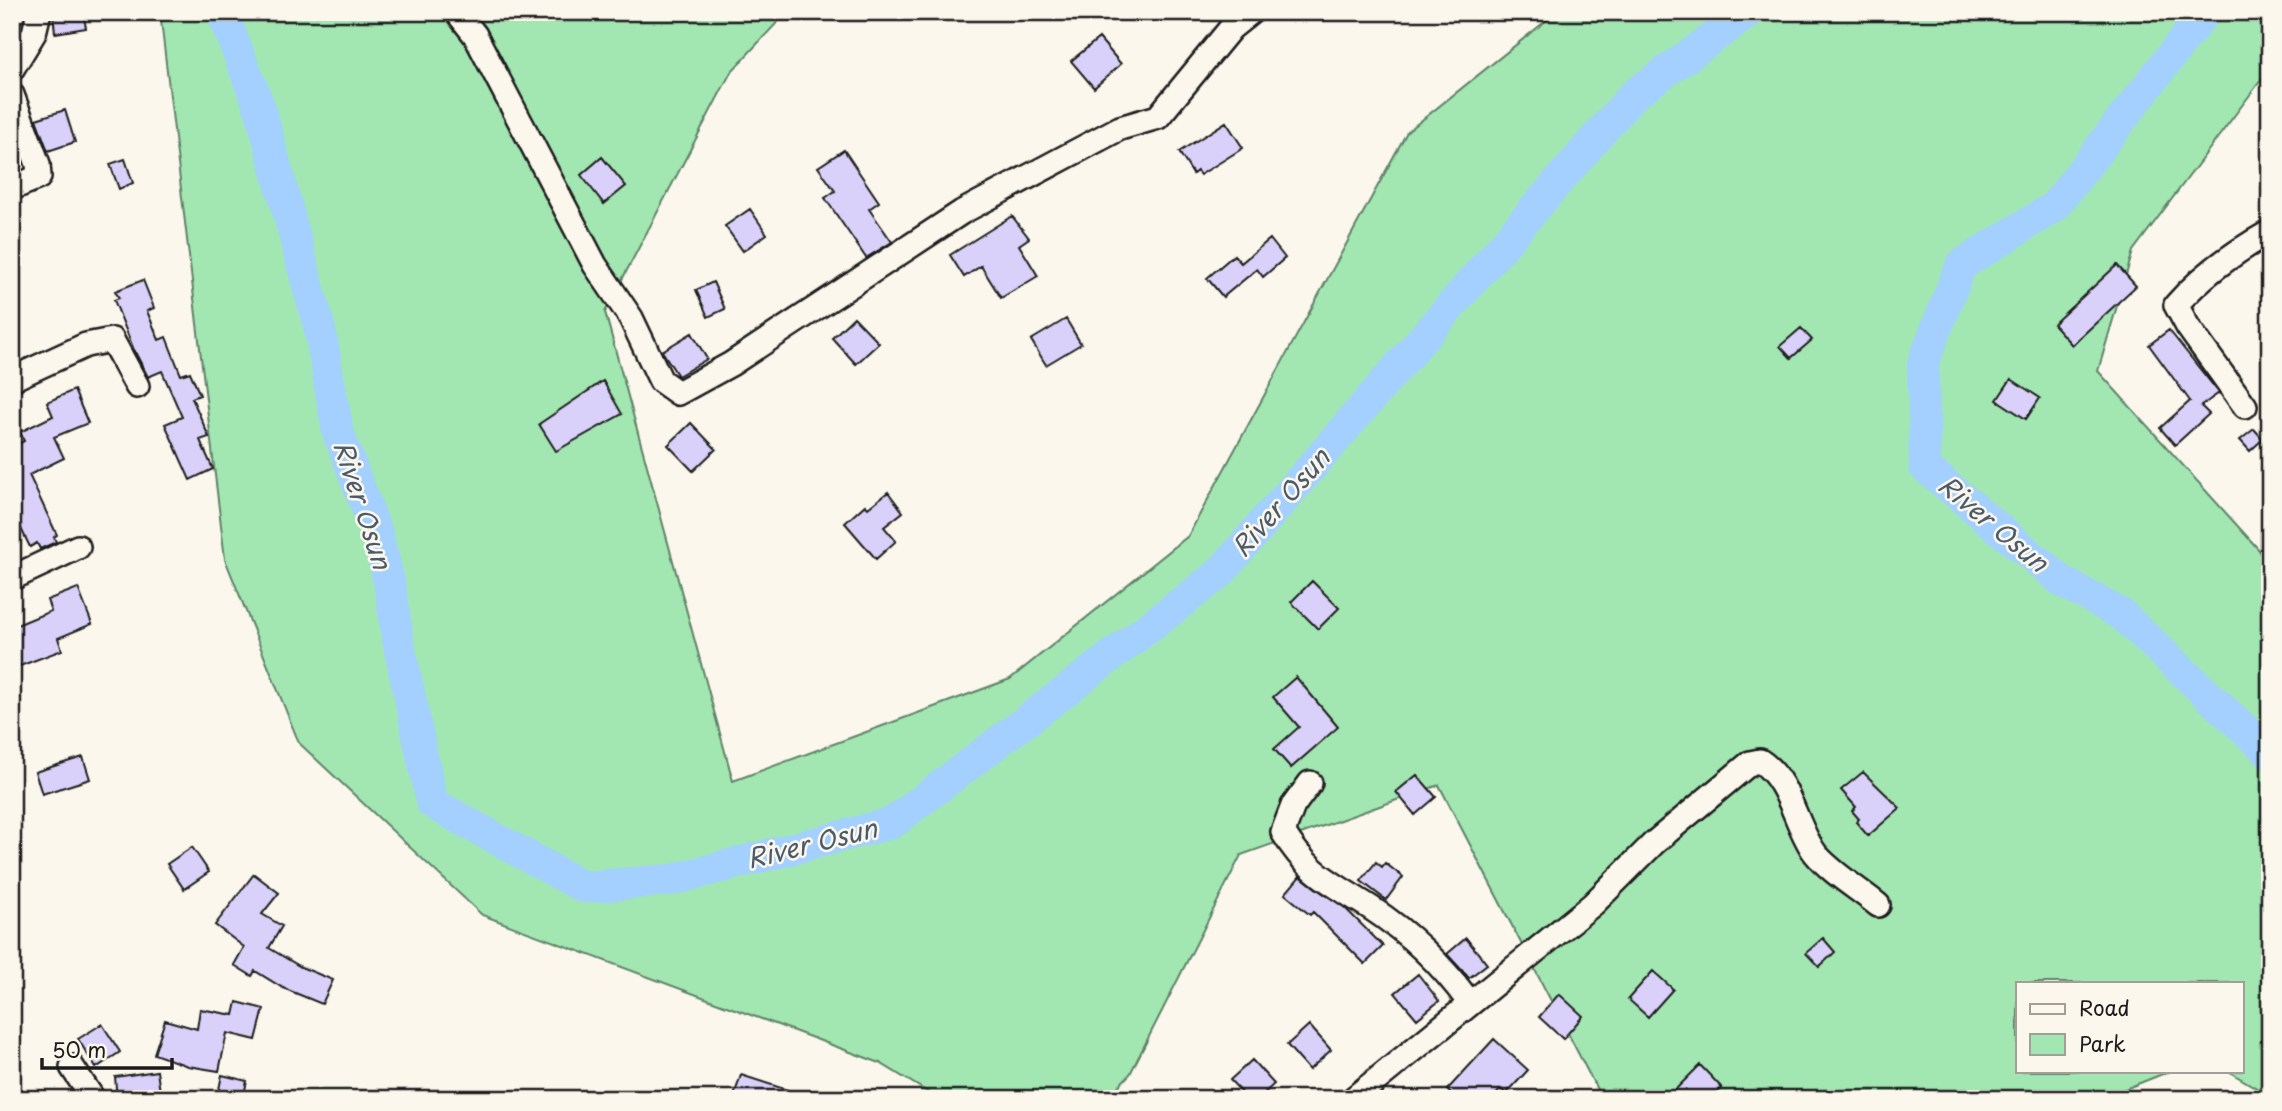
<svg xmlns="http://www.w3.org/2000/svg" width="2282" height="1111" viewBox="0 0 2282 1111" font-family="'Playpen Sans',sans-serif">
<rect width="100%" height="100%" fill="#fbf7ec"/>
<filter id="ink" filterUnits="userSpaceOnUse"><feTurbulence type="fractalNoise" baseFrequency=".0143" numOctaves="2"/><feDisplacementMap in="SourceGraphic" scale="14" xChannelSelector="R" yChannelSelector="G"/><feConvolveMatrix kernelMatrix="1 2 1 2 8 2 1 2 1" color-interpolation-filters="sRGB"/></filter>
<g filter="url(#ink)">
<!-- green -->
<path fill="#a2e7b2" stroke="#5f8267" stroke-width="2" d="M160,12H787L731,72L605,312L733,781L1010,679L1188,536L1407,132L1557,12H2270V68L2133,251L2098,371L2270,562V1096L2228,1071H2242V983H2018V1071H2170L2100,1099H1602L1439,785L1241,855L1130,1074L1106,1099H939L880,1063L482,915L299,743L225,559Z"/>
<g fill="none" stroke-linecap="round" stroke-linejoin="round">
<!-- river -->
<path stroke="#a3d0fe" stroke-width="32" d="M222,12L260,108L320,330L338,432L377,534L389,581L398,640L432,803L583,887L671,880L892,823L1219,574L1633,95L1749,12
M2205,12L2054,207L1961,265L1923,363L1925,467L2063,582L2122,615L2270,753"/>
</g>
<!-- building -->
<path fill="#d9d1f9" stroke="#1c1c1c" stroke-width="2" d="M53,12H83L86,28L55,33Z
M1099,38L1121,64L1094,88L1071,61Z
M65,110L75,142L48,151L36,119Z
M1226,122L1243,148L1200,175L1197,171L1193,174L1179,152Z
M844,150L879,202L869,209L892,242L866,258L825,198L835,191L818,167Z
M602,157L626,186L604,204L581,175Z
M125,159L133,183L119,189L110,164Z
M750,209L767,234L743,251L725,226Z
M1012,216L1029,238L1019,245L1038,276L1001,298L981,266L964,277L950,255Z
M1270,239L1285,258L1263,277L1257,269L1223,297L1207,278L1234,255L1241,263Z
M2117,265L2136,286L2072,345L2053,324Z
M143,280L154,308L147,311L159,340L166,337L181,375L190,372L200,395L192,398L209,437L200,440L213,469L190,480L165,424L182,417L162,371L148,377L134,350L114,300L119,298L115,291Z
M713,282L725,309L708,317L696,290Z
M854,317L879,343L856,364L832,338Z
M1066,319L1081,344L1046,365L1031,340Z
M1801,328L1812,340L1791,358L1780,346Z
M2169,330L2219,393L2201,406L2209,414L2175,445L2160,428L2190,401L2149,345Z
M692,333L707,359L678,376L662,351Z
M2011,379L2040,398L2026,419L1997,400Z
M603,381L622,414L556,451L539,424Z
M74,390L88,423L54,437L64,458L29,475L57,535L54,537L56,542L40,549L37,543L30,547L12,510V447L24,441L20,432L53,416L47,402Z
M691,423L716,449L693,471L668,445Z
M2254,429L2263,439L2250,451L2240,440Z
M888,492L903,512L884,527L896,541L876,559L845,523L865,505L868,508Z
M1312,581L1339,608L1318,629L1291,602Z
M78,588L92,624L58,638L62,650L12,669V627L51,611L47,600Z
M1296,677L1338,727L1291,768L1274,749L1299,727L1273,697Z
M83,757L90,779L42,794L35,772Z
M1863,772L1900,808L1868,836L1856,822L1859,819L1852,811L1856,807L1841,790Z
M1417,775L1436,797L1415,815L1396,792Z
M192,847L209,872L184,889L167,864Z
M1376,862L1382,867L1385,863L1403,877L1386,900L1361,881Z
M254,874L279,893L262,914L282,926L269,948L301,967L333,980L322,1004L283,988L255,971L252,976L234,965L244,947L215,925Z
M1300,876L1345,908L1383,946L1365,964L1313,912L1310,915L1285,894Z
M1466,938L1487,964L1469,978L1447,954Z
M1823,938L1835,952L1819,967L1806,953Z
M1653,971L1673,989L1648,1017L1628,999Z
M1418,974L1439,1001L1417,1019L1395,993Z
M1559,994L1583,1016L1563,1039L1539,1017Z
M237,1002L264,1009L256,1040L227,1033L219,1071L188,1066L154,1054L165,1020L197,1029L200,1009L234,1015Z
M102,1024L120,1052L96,1068L78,1039Z
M1309,1025L1331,1050L1309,1070L1287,1045Z
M1494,1039L1528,1070L1506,1094L1501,1089L1492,1099H1456L1447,1090Z
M1252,1060L1274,1084L1258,1099H1248L1230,1080Z
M1700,1065L1722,1088L1711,1099H1682L1674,1091Z
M157,1071L161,1099H117L115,1077Z
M222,1075L247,1081L243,1099H217Z
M741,1075L806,1096L805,1099H733Z"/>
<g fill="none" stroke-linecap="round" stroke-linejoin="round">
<!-- minor casing -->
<g stroke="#1c1c1c" stroke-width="28">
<path id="minor" d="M457,12L475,35L595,265L631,318L661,381L678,393L731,364L962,212L1120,128L1158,117L1231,28L1251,12
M12,69L34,33L39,12
M12,95L38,164L39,177L12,188
M12,379L86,345L112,340L137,386
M2245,406L2188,327L2176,305C2203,274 2234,252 2270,232
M12,578L78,547
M1310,783L1293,806L1283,832C1308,874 1332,883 1371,908C1409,933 1443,966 1469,1002
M72,1067L93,1099
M1353,1099L1593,904L1654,843L1750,763L1760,761C1790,780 1795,826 1815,853C1829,871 1860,890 1878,905"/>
</g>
<!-- minor -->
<use href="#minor" stroke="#fbf7ec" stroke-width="23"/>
</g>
</g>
<g text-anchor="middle" stroke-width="5" stroke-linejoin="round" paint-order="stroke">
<!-- water labels -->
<g font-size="26" font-style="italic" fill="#4b5b6b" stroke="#fbf7ec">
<text transform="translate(1281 503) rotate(-49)" y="9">River Osun</text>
<text transform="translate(362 505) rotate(72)" y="9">River Osun</text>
<text transform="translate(1993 524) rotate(40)" y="9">River Osun</text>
<text transform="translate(812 844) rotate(-14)" y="9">River Osun</text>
</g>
</g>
<!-- margin -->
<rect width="2282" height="1111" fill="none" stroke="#fbf7ec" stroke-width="42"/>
<rect x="21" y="21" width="2240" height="1069" fill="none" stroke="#1c1c1c" stroke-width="2.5" filter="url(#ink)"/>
<!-- legend -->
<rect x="2016" y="982" width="228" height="91" fill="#fbf7ec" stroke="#a29f99" stroke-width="2"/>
<rect x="2030" y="1004" width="35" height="10" fill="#fbf7ec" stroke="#a29f99" stroke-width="2"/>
<text x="2079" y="1016" font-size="21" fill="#1c1c1c">Road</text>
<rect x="2030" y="1034" width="35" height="21" fill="#a2e7b2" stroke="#a29f99" stroke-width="2"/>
<text x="2079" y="1052" font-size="21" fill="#1c1c1c">Park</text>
<!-- scale -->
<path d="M42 1058v10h130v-10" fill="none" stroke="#1c1c1c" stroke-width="3.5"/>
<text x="52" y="1058" font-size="21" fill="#1c1c1c" stroke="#fbf7ec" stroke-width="5" paint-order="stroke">50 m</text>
</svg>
